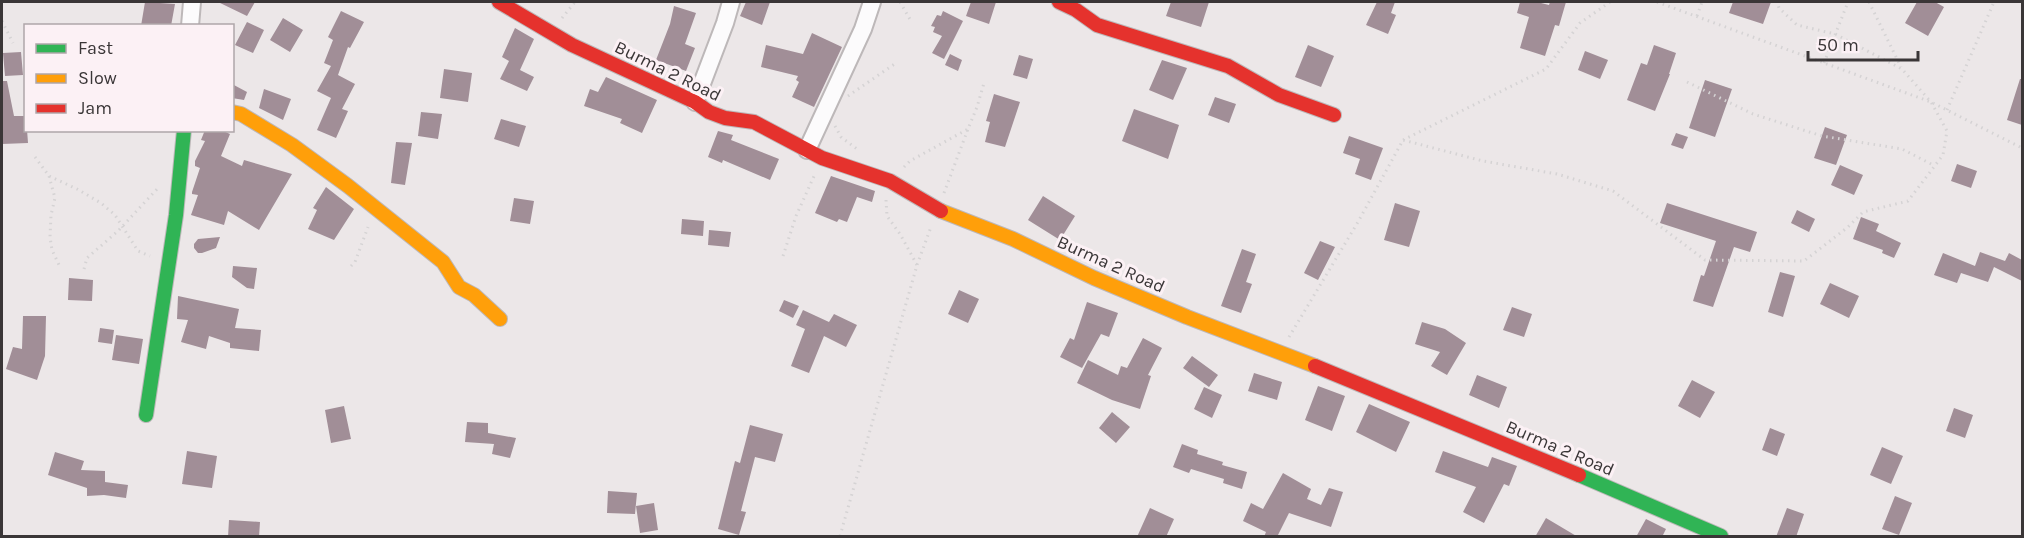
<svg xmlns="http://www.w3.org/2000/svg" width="2024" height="538" viewBox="0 0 2024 538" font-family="Karla,sans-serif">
<rect width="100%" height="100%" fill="#ece7e8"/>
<!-- building -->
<path fill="#a18e97" d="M145,2L175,4L171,26H141Z
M218,2H255L247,16Z
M746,2H770L762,25L740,16Z
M971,2H996L989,24L966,16Z
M1171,2H1209L1201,27L1166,16Z
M1377,2H1395L1391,13L1396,15L1388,34L1366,25Z
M1520,2H1537L1549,5L1550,2H1566L1559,26L1555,25L1545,56L1520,48L1529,17L1517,13Z
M1733,2H1771L1763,24L1729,13Z
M1917,2H1935L1944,7L1928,36L1905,23Z
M674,6L696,13L685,44L695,48L686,71L656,60L670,24Z
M341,11L364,22L350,48L348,47L338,75L355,84L342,109L348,111L336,138L317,130L331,98L317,91L331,66L324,63L333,40L328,37Z
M943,11L963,21L944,59L932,53L942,36L933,32L935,27L931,26L937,15L941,16Z
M283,18L303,30L290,52L270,40Z
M247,22L264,30L253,53L235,45Z
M515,28L534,39L520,70L534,77L527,91L500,79L509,61L502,57Z
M812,33L842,47L814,107L792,97L799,82L796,80L798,76L761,67L766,45L803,54Z
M1308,45L1334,56L1321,87L1295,77Z
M1654,45L1676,53L1669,74H1670L1655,111L1627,100L1641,63L1647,65Z
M1585,51L1608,60L1600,79L1578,70Z
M21,52L23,75L5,76L3,53Z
M950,54L962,60L958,71L945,65Z
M1019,55L1033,59L1027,79L1013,75Z
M1162,60L1187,68L1173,100L1149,90Z
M444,69L472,73L468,102L440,98Z
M606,77L657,100L642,133L620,123L622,119L584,106L590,89L598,92Z
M2020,79H2022V125L2007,120Z
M1705,80L1732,89L1715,137L1689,128Z
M2,81H7L14,116H26L28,143L2,144Z
M232,84L247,92L244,100L232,98Z
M264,89L291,99L283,120L259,108Z
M994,94L1020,102L1005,147L985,142L990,122L986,121Z
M1215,97L1236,104L1229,123L1208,115Z
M1134,109L1179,125L1168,159L1122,141Z
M421,112L442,114L438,139L418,136Z
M501,119L526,126L519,147L494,139Z
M1825,127L1847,135L1836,165L1814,158Z
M205,130H221L230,134L221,156L242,166L244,160L292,174L259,230L228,211L224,225L191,215L198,195L192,194V192L200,168L195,166V161L205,141L201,140Z
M718,131L733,135L731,140L779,159L770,180L723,160L722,163L708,157Z
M1676,133L1688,137L1683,149L1671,145Z
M1349,136L1383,148L1371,180L1355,174L1360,159L1343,153Z
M396,142L412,143L405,185L391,183Z
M1957,164L1977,171L1971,188L1951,181Z
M1840,165L1863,175L1854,195L1831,185Z
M831,176L875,191L872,202L857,197L847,222L839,219L837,222L815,213Z
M326,187L354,209L334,240L308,229L317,210L313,208Z
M1043,196L1075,216L1060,240L1028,220Z
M514,198L534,201L530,224L510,221Z
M1395,203L1420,211L1409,247L1384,240Z
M1667,203L1757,232L1750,252L1734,247L1713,307L1693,301L1701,275L1704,276L1716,241L1660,223Z
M1797,210L1815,219L1809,232L1791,223Z
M1861,217L1879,224L1876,231L1901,243L1894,258L1882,253L1883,250L1853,239Z
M682,219L704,221L703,236L681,234Z
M709,230L731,232L729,247L708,245Z
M220,237L216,248L202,253H198L194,248V244L198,239Z
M1320,241L1335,247L1318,280L1304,273Z
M1242,249L1256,254L1246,282L1252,284L1241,313L1221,306Z
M1980,252L2005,261L2009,253L2022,260V281L1994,267L1988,282L1961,273L1957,283L1934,275L1943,253L1975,266Z
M233,266L257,268L254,289L247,288L232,277Z
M1780,272L1795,276L1783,317L1768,312Z
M69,278L93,280L92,301L68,300Z
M1830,283L1859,296L1849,318L1820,304Z
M959,290L979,299L968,323L948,314Z
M178,296L239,309L235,328L261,330L259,351L230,348V343L209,336L206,349L181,342L188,320L177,319Z
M784,300L799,306L793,318L779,311Z
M1087,302L1118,313L1109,337L1101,334L1082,368L1060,357L1070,338L1074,340Z
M1512,307L1532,314L1524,337L1503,330Z
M803,310L829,322L834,314L857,325L846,347L824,336L809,373L791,366L805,329L796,325Z
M23,316H46L45,356L37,380L6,369L13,347L22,349Z
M1422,322L1445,329L1466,343L1447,375L1431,366L1440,352L1415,344Z
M100,328L114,330L112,344L98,342Z
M116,335L143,339L139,364L112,360Z
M1143,338L1162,348L1148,375L1151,376L1140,409L1112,400L1077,383L1088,360L1118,375L1121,366L1127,368Z
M1192,356L1218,375L1209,387L1183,368Z
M1254,373L1282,382L1277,400L1248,391Z
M1477,375L1507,387L1499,408L1469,395Z
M1692,380L1715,392L1700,418L1678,406Z
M1318,386L1345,396L1332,431L1305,420Z
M1204,387L1222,395L1212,418L1194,409Z
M1369,404L1410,422L1396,452L1356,432Z
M344,406L351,439L331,443L325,410Z
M1954,408L1973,415L1965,438L1946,431Z
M1112,412L1130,427L1116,443L1099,428Z
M467,422L488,423V433L516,438L510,458L492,454L494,444L465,442Z
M750,425L783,434L775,462L755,457L741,511L746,512L739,535L718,529L735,461L740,463Z
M1770,428L1785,434L1777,456L1762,450Z
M1182,444L1198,450L1197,454L1223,462L1222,465L1247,472L1242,489L1223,483L1224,479L1191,469L1189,473L1173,467Z
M1882,447L1903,456L1891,484L1870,475Z
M187,451L217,456L212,488L182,484Z
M1443,451L1488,467L1492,457L1517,466L1509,486L1504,484L1484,523L1463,512L1476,487L1435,472Z
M55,452L84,461L81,470L105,471V482L128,485L126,498L104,495L87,496V488L48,475Z
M1283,473L1311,489L1307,499L1321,505L1329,488L1343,492L1331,527L1289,513L1277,537H1264L1266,532L1243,521L1251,503L1263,509Z
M608,491L637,493L635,514L607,513Z
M1895,496L1912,503L1899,535L1882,529Z
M654,503L658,530L640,533L636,506Z
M1150,508L1174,519L1166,537H1137Z
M1787,508L1804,514L1796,537H1776Z
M1546,518L1578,537H1535Z
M1646,519L1666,529L1662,537H1636Z
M229,520L260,522L259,537H228Z"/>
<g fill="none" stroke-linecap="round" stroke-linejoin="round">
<!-- street casing -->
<g stroke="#bdb8b9" stroke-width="20">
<path id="street" d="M190,26L192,2
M695,102L725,23L731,2
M807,150L863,29L872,2"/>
</g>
<!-- fast casing -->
<g stroke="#bdb8b9" stroke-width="16">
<path id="fast" d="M146,415L176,215L184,130
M1579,475L1721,536"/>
</g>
<!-- slow casing -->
<g stroke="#bdb8b9" stroke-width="16">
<path id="slow" d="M232,112L241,114L292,145L348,186L443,262L459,287L474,295L500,319
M941,211L1013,239L1094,278L1187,317L1315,366"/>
</g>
<!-- jam casing -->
<g stroke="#bdb8b9" stroke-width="16">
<path id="jam" d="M499,2L572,45L695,102L709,112L725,118L754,122L822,158L890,181L941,211
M1059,2L1076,10L1097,25L1228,66L1279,95L1334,115
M1315,366L1579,475"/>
</g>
<!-- path -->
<path stroke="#d5d3d4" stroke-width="3" stroke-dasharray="1.5 4.5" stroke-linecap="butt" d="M900,2L911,21
M1657,2L1931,102L2022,148
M1869,2L1901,67
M1697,16L1702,2
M562,18L575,2
M2,21L13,43
M1824,63L1848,2
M1687,82L1753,114L1822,136L1902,149L1935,166
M848,96L896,63
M1947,110L1994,2
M835,126L841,137L857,149
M1403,140L1546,69L1580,23L1610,2
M35,157L49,176L77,189L101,203L115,215L138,251L150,256
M904,167L910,161L968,129L977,107L984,83
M49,176L55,198L51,215L50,237L52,250L60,267
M944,193L968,129
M886,200L887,216L900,234L917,265
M783,256L796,216L815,174
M351,266L355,262L368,227
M84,269L87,258L118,231L159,187
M1289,337L1358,222L1403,140L1483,161L1557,174L1613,191L1705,260L1804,261L1848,227L1863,212L1908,201L1943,155L1947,131L1931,102L1902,69L1835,34L1797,25L1779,8L1777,2
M840,536L917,265L931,227"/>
<!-- street -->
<use href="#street" stroke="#fcfbfc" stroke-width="16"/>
<!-- fast -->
<use href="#fast" stroke="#30b455" stroke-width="14"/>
<!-- slow -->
<use href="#slow" stroke="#ff9f0a" stroke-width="14"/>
<!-- jam -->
<use href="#jam" stroke="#e5322d" stroke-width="14"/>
</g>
<g text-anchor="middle" stroke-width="6" stroke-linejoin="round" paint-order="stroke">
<!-- street labels -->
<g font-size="18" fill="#3a3637" stroke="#fcf1f5">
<text transform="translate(668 71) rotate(26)" y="6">Burma 2 Road</text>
<text transform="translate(1111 264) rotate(24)" y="6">Burma 2 Road</text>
<text transform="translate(1560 448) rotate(23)" y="6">Burma 2 Road</text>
</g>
</g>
<!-- border -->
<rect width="2024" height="538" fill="none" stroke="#3a3637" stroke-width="6"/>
<!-- legend -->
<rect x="24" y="24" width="210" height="108" fill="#fcf1f5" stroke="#aea6a9" stroke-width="1.5"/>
<rect x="36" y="44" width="30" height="9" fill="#30b455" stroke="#aea6a9" stroke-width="1.5"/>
<text x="78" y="54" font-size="18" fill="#3a3637">Fast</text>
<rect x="36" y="74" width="30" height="9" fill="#ff9f0a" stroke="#aea6a9" stroke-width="1.5"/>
<text x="78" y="84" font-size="18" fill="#3a3637">Slow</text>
<rect x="36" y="104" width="30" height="9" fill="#e5322d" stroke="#aea6a9" stroke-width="1.5"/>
<text x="78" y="114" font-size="18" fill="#3a3637">Jam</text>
<!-- scale -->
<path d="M1808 51v9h110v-9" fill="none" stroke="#3a3637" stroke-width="3"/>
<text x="1817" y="51" font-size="18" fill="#3a3637" stroke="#fcf1f5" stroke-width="4.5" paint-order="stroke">50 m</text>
</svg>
